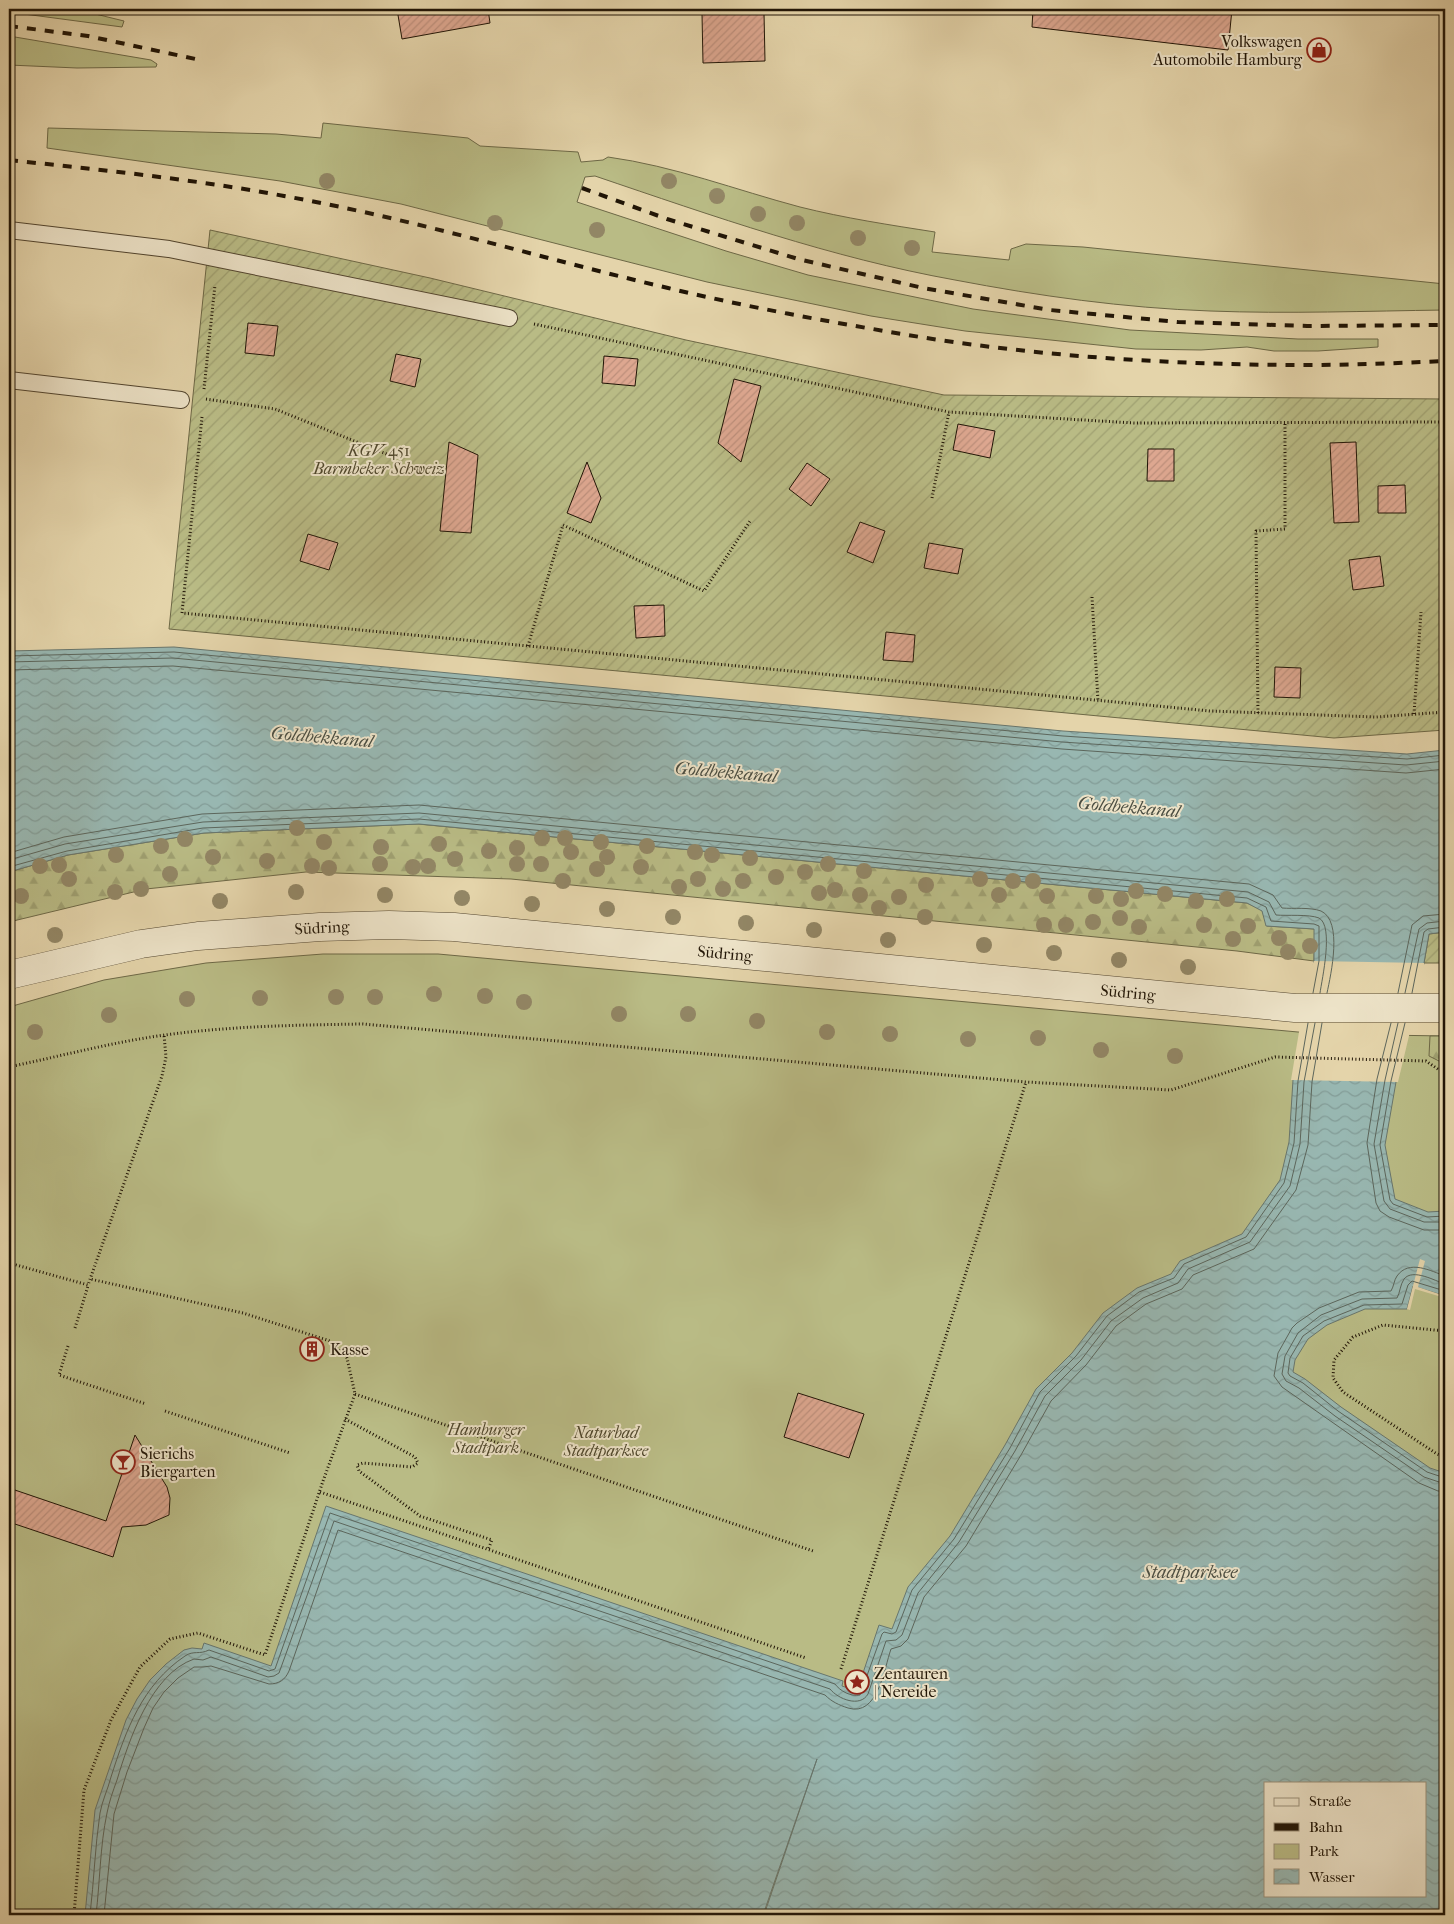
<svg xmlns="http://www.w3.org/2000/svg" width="1454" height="1924" viewBox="0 0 1454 1924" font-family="'IM FELL French Canon',serif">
<defs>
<pattern id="forest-firs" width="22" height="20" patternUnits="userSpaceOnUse" patternTransform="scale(1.25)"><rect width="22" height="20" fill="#b9bb85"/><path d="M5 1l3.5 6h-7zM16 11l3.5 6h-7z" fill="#9fa071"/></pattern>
<pattern id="garden-furrows" width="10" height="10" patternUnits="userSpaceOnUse" patternTransform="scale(1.25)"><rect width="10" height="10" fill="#b9bb85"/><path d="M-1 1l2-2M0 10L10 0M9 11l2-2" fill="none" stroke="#9fa071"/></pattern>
<pattern id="water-waves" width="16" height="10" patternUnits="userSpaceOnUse" patternTransform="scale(1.25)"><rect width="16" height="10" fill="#98b7b1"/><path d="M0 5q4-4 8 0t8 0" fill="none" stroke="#839c97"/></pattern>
<pattern id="building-hatch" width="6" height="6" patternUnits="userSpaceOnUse" patternTransform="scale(1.25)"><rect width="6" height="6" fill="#dda790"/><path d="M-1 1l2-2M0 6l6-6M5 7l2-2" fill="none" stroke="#bd8f7b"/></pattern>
</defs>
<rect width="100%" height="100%" fill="#e4d4aa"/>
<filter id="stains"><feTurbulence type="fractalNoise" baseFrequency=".004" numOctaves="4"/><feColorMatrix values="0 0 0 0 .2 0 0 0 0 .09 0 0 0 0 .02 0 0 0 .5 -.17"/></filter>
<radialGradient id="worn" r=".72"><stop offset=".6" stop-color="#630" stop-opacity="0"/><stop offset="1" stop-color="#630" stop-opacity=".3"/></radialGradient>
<!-- green -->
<path fill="#b9bb85" stroke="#6d6846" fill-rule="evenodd" d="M9,9H75L124,21L122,27L9,12Z
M9,36L151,60L157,64L156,67L77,68L9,65Z
M323,123L468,138L480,146L578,152L581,162L603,160L608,157C674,166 736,190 800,207C844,218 890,225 935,232L932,252L1009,260L1011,249L1026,244L1083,247L1445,284V310C1367,311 1288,314 1210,311C1124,308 1039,296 955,280C832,258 713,216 595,176L585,177L577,202L726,251L808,275L973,309L1130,330L1298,339H1378V347L1318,351H1274L1247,347L1201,350L1136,349L965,331L871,316L707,282L401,204L280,181L47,148L48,128L276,134L321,138Z
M323,954H438L1320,1034L1445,1036V1915H9V1007L104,980L206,963ZM1265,1783H1425V1895H1265Z"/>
<!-- forest -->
<path fill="url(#forest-firs)" stroke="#6d6846" d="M418,824L1247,903L1262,910L1267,926L1315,929L1314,961L1237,951L511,879L306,872L146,889L9,922V872L68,855L204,833Z
M1430,1036H1445V1064L1429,1056Z"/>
<!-- garden -->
<path fill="url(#garden-furrows)" stroke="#6d6846" d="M210,230L430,278L686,340L944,395L1445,399V730L1334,738L169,629Z
M1445,932V963H1424L1429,934Z"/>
<!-- water -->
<path fill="url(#water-waves)" stroke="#68766d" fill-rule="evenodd" d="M174,647L1063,731L1407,754L1445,750V932L1429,934L1424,963L1396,1082L1385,1145L1395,1199L1428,1212L1445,1211V1296L1413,1286L1407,1309H1365L1327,1325L1308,1339L1295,1360L1293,1372L1305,1379L1341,1407L1430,1468L1445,1473V1915H764L817,1759L763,1915H85L95,1810L126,1720L137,1699L150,1680L166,1664L184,1650L192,1648L202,1649L204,1643L271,1666L326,1506L843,1681L842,1686L857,1691L879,1625L892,1629L908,1587L950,1536L1005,1445L1036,1389L1072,1353L1103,1313L1137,1288L1171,1274L1180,1261L1242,1234L1280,1180L1289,1142L1293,1080L1314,961V929L1266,926L1262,911L1247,903L419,824L204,833L68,855L9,872V651ZM1265,1783H1425V1895H1265Z"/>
<!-- pier -->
<path fill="#e4d4aa" d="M1314,961L1424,963V973L1398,1082L1291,1080L1309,972Z
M1420,1259L1425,1261L1418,1287L1445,1296V1298L1415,1289L1410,1310L1407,1309Z"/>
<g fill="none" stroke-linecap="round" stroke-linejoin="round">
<!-- shore -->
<path stroke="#5c665c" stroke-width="1" d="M9,656L174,652L1063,736L1407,759L1445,755
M9,662L173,658L1062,742L1406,765L1445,761
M9,670L173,666L1062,749L1406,773L1445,769
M9,853L64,837L202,814L419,805L1249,884L1273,895L1282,908C1294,909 1310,907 1321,911C1343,921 1331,974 1327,993
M9,860L65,844L203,822L419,813L1248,892L1269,902L1276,915C1287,916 1309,914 1319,918C1334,926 1322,979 1320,993
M9,867L67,851L203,828L419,819L1247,898L1266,907L1271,921L1314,924L1319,926V961L1313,993
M1398,993L1412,925L1423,916L1445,914
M1405,993L1419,929L1427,923L1445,921
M1412,993L1424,932L1428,929L1445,927
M1391,1023L1377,1079L1367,1143L1376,1203L1380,1211L1389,1217L1424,1230H1445
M1398,1023L1385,1080L1374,1144L1384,1201L1390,1209L1424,1222H1445
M1405,1023L1391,1081L1380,1145L1390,1200L1393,1204L1427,1217L1445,1216
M1445,1276C1431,1271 1409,1259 1397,1276C1394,1280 1394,1286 1391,1291L1359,1292L1319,1308L1297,1323L1292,1328L1278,1353L1274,1376L1282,1387L1419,1483L1438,1491H1445
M1445,1284C1435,1281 1413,1268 1404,1279C1400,1285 1400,1293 1397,1298L1362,1299L1321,1315L1298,1333L1285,1356L1282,1374L1286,1381L1299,1388L1335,1416L1424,1477L1445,1484
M1445,1291L1412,1281L1408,1285L1402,1304L1364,1305L1324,1321L1303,1336L1290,1358L1288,1373L1290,1376L1303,1383L1338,1411L1427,1472L1445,1478
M90,1915C94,1881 95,1847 100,1813C102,1801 108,1789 111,1777C126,1730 142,1685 185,1656C194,1650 199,1655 209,1650L269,1671L275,1669L330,1513L835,1684C840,1691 851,1697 860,1695L882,1634L884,1632L892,1634L896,1632L912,1590L954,1539L1010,1448L1040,1392L1076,1356L1107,1316L1139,1292L1174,1278L1184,1264L1246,1237L1284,1183L1294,1143L1298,1081L1308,1023
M96,1915C100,1882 100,1846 107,1813C109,1802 113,1791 117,1780C129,1740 151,1674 194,1659L203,1660L211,1657L268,1677L274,1676L279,1673L334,1521L830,1689C838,1699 860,1708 868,1694L886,1641L896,1640L902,1635L918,1593L959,1542L1015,1451L1045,1396L1081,1360L1111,1321L1143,1298L1178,1283L1188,1269L1250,1242L1290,1186L1300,1144L1304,1082L1315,1023
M104,1915L114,1814L127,1772L144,1728L153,1708L164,1692L178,1678L194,1667H203L211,1666L269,1684C279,1684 285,1680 289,1671L338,1530L825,1695C832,1702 839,1705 848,1708C878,1717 884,1669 891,1649L901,1646L908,1639L924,1597L966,1546L1021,1455L1051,1401L1086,1365L1116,1326L1146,1304L1182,1289L1193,1275L1254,1249L1296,1190L1308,1145L1312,1082L1322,1023"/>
</g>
<!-- building -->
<path fill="url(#building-hatch)" stroke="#211506" d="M397,9H488L490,23L402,39Z
M1033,9H1232L1228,50L1032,27Z
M764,13L765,61L703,63L702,14Z
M248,323L278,326L274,356L245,353Z
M396,354L421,359L415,387L390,381Z
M604,356L638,359L635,386L602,383Z
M734,379L761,386L741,462L718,443Z
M958,424L995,431L990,458L953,450Z
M449,442L478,455L471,533L440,531Z
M1356,442L1359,522L1334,523L1330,443Z
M1148,449H1174V481H1147Z
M587,462L601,498L591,523L567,513Z
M807,463L830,479L811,506L789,489Z
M1405,485L1406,513H1378V486Z
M860,522L885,531L873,563L847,552Z
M308,534L338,543L329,570L300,561Z
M929,543L963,549L958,574L924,568Z
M1380,556L1384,586L1353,590L1349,560Z
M664,605L665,636L636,638L634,606Z
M886,632L915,635L913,662L883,660Z
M1275,667L1301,668L1300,698L1274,697Z
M798,1393L864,1414L849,1458L784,1437Z
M135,1435L167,1487L170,1498L169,1515L146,1525L122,1527L113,1557L9,1522V1488L106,1521Z"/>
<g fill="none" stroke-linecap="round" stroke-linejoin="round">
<!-- lane casing -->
<g stroke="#52452f" stroke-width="18">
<path id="lane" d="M9,230L169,249L509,318
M9,380L181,400"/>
</g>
<!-- street casing -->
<g stroke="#52452f" stroke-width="29">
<path id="street" d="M9,975L141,944L198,936L320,927L389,925L454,927L1295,1008H1445"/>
</g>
<!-- path -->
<path stroke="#211506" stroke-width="3" stroke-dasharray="1 2.5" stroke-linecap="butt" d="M534,324L949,412L1134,423L1445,422
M204,389L215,285
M206,399L275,409L389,455
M202,417L182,613L1210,711L1376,717L1445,712
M932,498L949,412
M1092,597L1098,701
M528,646L563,525L704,591L750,521
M1258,713L1256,531L1285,529V423
M1414,714L1421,612
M9,1067C61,1056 113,1042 165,1035C231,1026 297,1025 363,1024L1026,1082L1171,1090L1275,1057L1426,1061L1445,1074
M9,1263L88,1285L162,1076L166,1057L164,1035
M75,1328L88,1286
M1445,1331L1383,1325L1353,1337L1334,1360L1333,1378L1343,1392L1437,1454L1445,1457
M68,1346L59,1375L146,1404
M355,1394L813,1551
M165,1411L290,1453
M345,1419L415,1457L418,1463L412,1467L363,1463L357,1465L359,1471L420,1516L492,1540L488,1550
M320,1492L806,1658
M841,1669L1026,1082
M74,1915L84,1790L111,1720L140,1667L170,1639L198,1633L265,1655L323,1481L355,1394L347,1358L330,1341L243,1313L90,1279"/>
<!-- lane -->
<use href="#lane" stroke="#ede3c8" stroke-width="16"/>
<!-- street -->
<use href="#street" stroke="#ede3c8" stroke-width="28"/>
<!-- rail -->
<path stroke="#211506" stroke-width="4" stroke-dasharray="9 9" stroke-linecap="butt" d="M9,26L88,36L200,60
M9,160C101,170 193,179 284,196C414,219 540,258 668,288C751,308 836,323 920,337C1047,357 1178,365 1306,365C1353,365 1399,363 1445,361
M582,188L667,219L798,259L923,288L1050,310L1178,322L1307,326L1445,325"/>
</g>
<!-- trees -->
<g fill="#928665">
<circle cx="327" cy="181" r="8"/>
<circle cx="669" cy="181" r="8"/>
<circle cx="717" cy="196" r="8"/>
<circle cx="758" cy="214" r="8"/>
<circle cx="495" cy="223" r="8"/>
<circle cx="797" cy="223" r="8"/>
<circle cx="597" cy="230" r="8"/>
<circle cx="858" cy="238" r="8"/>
<circle cx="912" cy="248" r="8"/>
<circle cx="297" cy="828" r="8"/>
<circle cx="542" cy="838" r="8"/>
<circle cx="565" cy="838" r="8"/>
<circle cx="185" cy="839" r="8"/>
<circle cx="324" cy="842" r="8"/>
<circle cx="601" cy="842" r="8"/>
<circle cx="439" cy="844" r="8"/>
<circle cx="161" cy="846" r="8"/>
<circle cx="647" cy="846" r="8"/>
<circle cx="381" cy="847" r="8"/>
<circle cx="517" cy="848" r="8"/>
<circle cx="489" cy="851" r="8"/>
<circle cx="571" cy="852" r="8"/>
<circle cx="695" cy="852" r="8"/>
<circle cx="116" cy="855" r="8"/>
<circle cx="712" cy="855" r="8"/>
<circle cx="213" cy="857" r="8"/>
<circle cx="607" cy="857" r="8"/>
<circle cx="750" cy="858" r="8"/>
<circle cx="455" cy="859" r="8"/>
<circle cx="267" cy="861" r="8"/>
<circle cx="380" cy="864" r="8"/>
<circle cx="517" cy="864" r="8"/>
<circle cx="541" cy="864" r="8"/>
<circle cx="828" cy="864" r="8"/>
<circle cx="59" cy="865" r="8"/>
<circle cx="40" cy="866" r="8"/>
<circle cx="312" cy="866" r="8"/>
<circle cx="428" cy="866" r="8"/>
<circle cx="413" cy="867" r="8"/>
<circle cx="641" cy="867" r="8"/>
<circle cx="329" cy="868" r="8"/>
<circle cx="597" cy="869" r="8"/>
<circle cx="864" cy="871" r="8"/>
<circle cx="805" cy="872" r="8"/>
<circle cx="170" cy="874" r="8"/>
<circle cx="776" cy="877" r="8"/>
<circle cx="69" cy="879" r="8"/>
<circle cx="698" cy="879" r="8"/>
<circle cx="980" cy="879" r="8"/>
<circle cx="563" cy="881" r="8"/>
<circle cx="743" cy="881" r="8"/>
<circle cx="1013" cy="881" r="8"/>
<circle cx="1033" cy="881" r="8"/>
<circle cx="926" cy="885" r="8"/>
<circle cx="679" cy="887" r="8"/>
<circle cx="141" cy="889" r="8"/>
<circle cx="723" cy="889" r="8"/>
<circle cx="835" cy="890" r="8"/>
<circle cx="1136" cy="891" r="8"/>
<circle cx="115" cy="892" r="8"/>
<circle cx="296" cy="892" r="8"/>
<circle cx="819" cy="893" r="8"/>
<circle cx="1165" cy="894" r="8"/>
<circle cx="385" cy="895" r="8"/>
<circle cx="860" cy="895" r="8"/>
<circle cx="999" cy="895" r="8"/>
<circle cx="21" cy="896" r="8"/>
<circle cx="1047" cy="896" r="8"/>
<circle cx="1096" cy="896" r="8"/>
<circle cx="899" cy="897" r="8"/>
<circle cx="462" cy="898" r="8"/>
<circle cx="1121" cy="899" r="8"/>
<circle cx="1227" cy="899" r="8"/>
<circle cx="220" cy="901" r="8"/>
<circle cx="1196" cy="901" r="8"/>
<circle cx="532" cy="904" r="8"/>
<circle cx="879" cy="908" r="8"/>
<circle cx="607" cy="909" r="8"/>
<circle cx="673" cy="917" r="8"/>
<circle cx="925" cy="917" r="8"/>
<circle cx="1120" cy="918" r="8"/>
<circle cx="1093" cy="922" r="8"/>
<circle cx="746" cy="923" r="8"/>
<circle cx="1044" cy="925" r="8"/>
<circle cx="1066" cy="925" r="8"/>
<circle cx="1204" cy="925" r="8"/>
<circle cx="1248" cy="926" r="8"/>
<circle cx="1139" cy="927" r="8"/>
<circle cx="814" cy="930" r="8"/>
<circle cx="55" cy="935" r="8"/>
<circle cx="1279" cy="938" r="8"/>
<circle cx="1233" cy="939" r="8"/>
<circle cx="888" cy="940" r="8"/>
<circle cx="984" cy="945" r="8"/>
<circle cx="1310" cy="946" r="8"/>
<circle cx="1288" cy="952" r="8"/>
<circle cx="1054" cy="953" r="8"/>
<circle cx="1119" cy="960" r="8"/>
<circle cx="1188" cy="967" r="8"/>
<circle cx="434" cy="994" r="8"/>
<circle cx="485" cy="996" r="8"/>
<circle cx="336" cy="997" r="8"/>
<circle cx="375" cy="997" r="8"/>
<circle cx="260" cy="998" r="8"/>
<circle cx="187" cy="999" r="8"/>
<circle cx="524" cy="1002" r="8"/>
<circle cx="619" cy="1014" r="8"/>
<circle cx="688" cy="1014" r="8"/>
<circle cx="109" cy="1015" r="8"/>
<circle cx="757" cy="1021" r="8"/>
<circle cx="35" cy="1032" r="8"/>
<circle cx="827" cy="1032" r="8"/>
<circle cx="890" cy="1034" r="8"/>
<circle cx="1038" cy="1038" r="8"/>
<circle cx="968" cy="1039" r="8"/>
<circle cx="1101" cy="1050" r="8"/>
<circle cx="1175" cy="1056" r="8"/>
</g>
<!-- icons -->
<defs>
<g id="shop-ring" transform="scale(1.25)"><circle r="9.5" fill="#ede3c8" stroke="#8f2418" stroke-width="1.5"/><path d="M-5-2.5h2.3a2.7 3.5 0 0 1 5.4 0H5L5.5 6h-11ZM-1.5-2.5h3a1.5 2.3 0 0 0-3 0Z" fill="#8f2418"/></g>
<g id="building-ring" transform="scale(1.25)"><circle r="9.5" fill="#ede3c8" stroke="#8f2418" stroke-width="1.5"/><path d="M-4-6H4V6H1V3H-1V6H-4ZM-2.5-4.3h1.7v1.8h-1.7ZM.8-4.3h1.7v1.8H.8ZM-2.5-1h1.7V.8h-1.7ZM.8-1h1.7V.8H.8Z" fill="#8f2418"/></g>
<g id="bar-ring" transform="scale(1.25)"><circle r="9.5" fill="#ede3c8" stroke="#8f2418" stroke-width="1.5"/><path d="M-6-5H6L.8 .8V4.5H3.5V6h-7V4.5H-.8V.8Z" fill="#8f2418"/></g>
<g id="sight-ring" transform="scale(1.25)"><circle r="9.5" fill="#ede3c8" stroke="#8f2418" stroke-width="1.5"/><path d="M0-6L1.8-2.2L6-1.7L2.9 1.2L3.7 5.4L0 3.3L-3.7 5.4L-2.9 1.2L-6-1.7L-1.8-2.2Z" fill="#8f2418"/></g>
</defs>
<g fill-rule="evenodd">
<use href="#shop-ring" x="1319" y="50"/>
<use href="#building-ring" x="312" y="1349"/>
<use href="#bar-ring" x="123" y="1462"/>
<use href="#sight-ring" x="857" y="1682"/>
</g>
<g text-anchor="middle" stroke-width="4" stroke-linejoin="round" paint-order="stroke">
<!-- poi labels -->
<g font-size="16" fill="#211506" stroke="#ede3c8" text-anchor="start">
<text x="1302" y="47" text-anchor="end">Volkswagen<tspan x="1302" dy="18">Automobile Hamburg</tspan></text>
<text x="330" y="1355">Kasse</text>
<text x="140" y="1459">Sierichs<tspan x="140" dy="18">Biergarten</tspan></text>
<text x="874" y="1679">Zentauren<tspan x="874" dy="18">| Nereide</tspan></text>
</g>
<!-- park labels -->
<g font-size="16" font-style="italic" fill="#4f472c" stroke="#ede3c8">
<text x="379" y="456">KGV 451<tspan x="379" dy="18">Barmbeker Schweiz</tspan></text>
<text x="486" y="1435">Hamburger<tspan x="486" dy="18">Stadtpark</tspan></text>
<text x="606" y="1438">Naturbad<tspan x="606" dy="18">Stadtparksee</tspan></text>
</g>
<!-- street labels -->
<g font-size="16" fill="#211506" stroke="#ede3c8">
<text transform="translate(322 927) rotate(-3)" y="6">Südring</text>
<text transform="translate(725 953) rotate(5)" y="6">Südring</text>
<text transform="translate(1128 992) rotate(5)" y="6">Südring</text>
</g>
<!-- water labels -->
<g font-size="18" font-style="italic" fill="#4b4e42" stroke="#ede3c8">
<text transform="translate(322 737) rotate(5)" y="6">Goldbekkanal</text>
<text transform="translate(726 772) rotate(5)" y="6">Goldbekkanal</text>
<text transform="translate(1129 807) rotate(5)" y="6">Goldbekkanal</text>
<text x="1190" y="1578">Stadtparksee</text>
</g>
</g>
<!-- margin -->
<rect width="1454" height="1924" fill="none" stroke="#e4d4aa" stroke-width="30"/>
<rect x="10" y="10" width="1434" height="1904" fill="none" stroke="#211506" stroke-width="2.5"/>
<rect x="15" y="15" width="1424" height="1894" fill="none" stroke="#211506"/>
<!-- legend -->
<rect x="1264" y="1782" width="162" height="115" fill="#ede3c8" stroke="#9b917a"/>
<rect x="1274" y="1798" width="25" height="8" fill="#ede3c8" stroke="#9b917a"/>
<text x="1309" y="1806" font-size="15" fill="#211506">Straße</text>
<rect x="1274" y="1823" width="25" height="8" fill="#211506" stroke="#9b917a"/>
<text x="1309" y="1832" font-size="15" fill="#211506">Bahn</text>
<rect x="1274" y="1844" width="25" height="15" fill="#b9bb85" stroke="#9b917a"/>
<text x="1309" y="1856" font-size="15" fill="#211506">Park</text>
<rect x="1274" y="1869" width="25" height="15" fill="url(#water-waves)" stroke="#9b917a"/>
<text x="1309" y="1882" font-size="15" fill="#211506">Wasser</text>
<rect width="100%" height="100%" filter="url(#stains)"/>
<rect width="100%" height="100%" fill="url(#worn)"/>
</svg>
